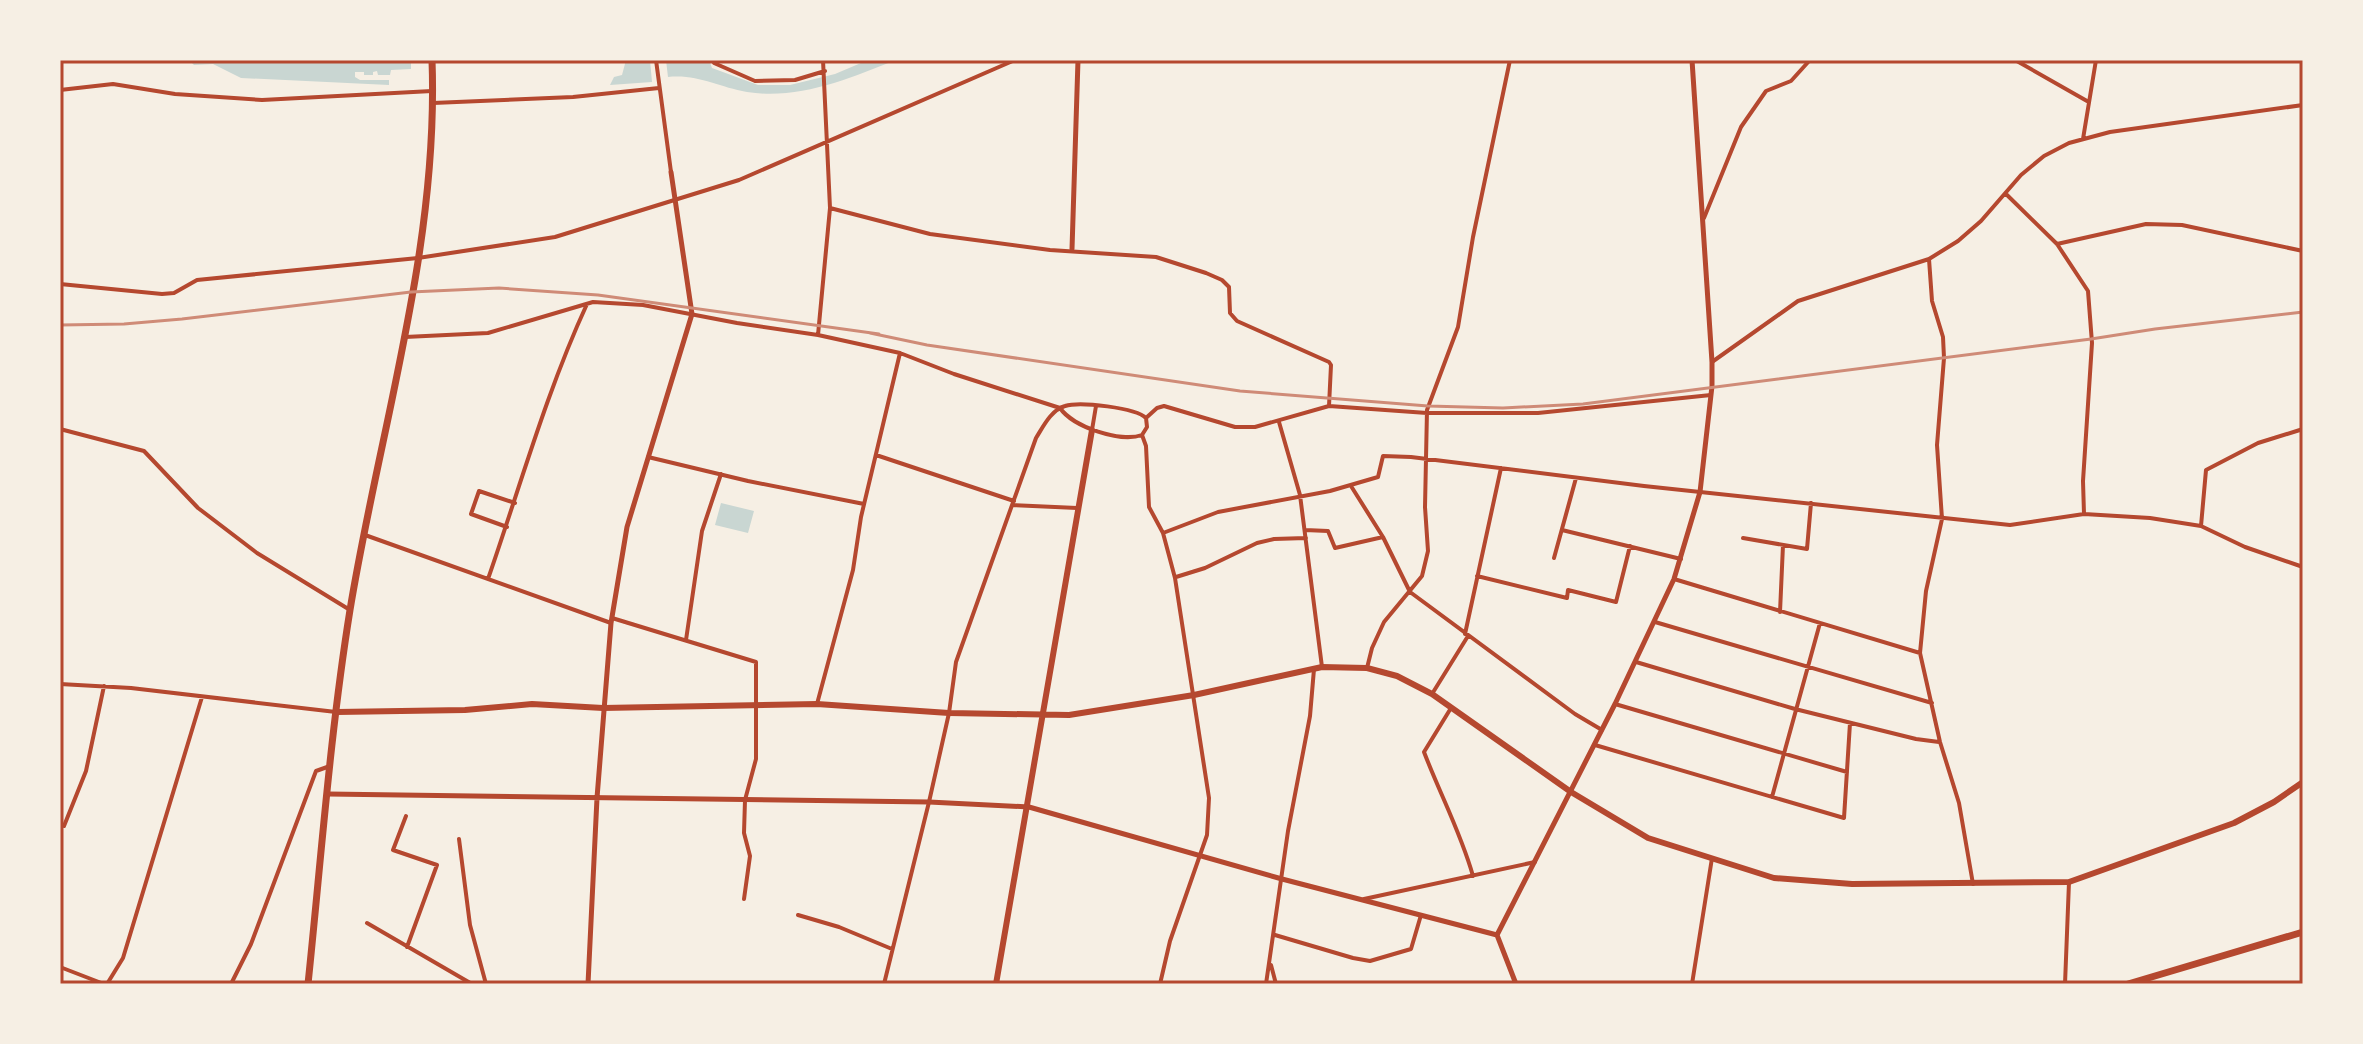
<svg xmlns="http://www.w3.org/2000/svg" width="2363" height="1044" viewBox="0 0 2363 1044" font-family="Rubik,sans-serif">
<rect width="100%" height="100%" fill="#f6efe4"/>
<!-- water -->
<path fill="#c9d6d2" d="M189,60H414L411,62V69L391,70L390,75H378L377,71L373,72V75H364V72H355V77L360,80H389V85L241,78L213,64L194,65Z
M626,60H650L652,82L610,85L614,77L622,75Z
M666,60H709L712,68L758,85H790L835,74L868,60H896C848,79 799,100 747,92C718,87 698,74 668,77Z
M721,503L754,511L748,533L715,525Z"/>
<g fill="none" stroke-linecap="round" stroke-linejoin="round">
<!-- minor -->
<path stroke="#b5482f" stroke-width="4" d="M656,60L671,172
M714,60V63L755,81L795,80L825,71
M2015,60L2087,101
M60,90L113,84L175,94L262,100L432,91
M433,103L573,97L659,88
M2083,139L2096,60
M2006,194L2057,244L2088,291L2092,343L2083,481L2084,514
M1704,218L1741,127L1766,91L1791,81L1810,60
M2057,244L2146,224L2182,225L2303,251
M1929,259L1932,301L1943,337L1944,358L1937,445L1942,519L1926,591L1920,653L1940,742L1959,803L1973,884
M60,284L162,294L174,293L197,280L418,258L555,237L739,180L1015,60
M818,335L830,208L823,60
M405,337L488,333L593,302L643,305L737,323L818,335L900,353L954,374L1060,408C1073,427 1121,443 1142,435L1147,427L1146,418L1157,408L1164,406L1235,427H1255L1329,406L1331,365L1329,362L1237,321L1230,313L1229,287L1222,280L1206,273L1156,257L1050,250L930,234L830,208
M1712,362L1798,301L1929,259L1958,241L1981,221L2021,175L2044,156L2069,143L2110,132L2303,105
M1329,406L1427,413H1538L1711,395
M1279,422L1300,495L1322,667
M60,429L144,451L198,508L257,553L350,610
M1092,430L1096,406
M1142,435L1146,446L1149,507L1163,533L1175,578L1209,798L1207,835L1170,941L1160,984
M876,455L1014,501
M648,457L748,481L864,504
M1351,486L1383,537L1410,592L1575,714L1602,730
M1012,505L1077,508
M2201,526L2206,470L2258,443L2303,429
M507,527L471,514L479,491L515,503
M1305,530L1328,531L1335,548L1383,537
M1562,530L1681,559
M1163,533L1218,512L1330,491L1378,477L1383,456L1411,457L1644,486L2010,525L2084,514L2150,518L2201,526L2245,547L2303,567
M365,535L611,623
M1743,538L1807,549L1811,503
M1554,558L1576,478
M1477,576L1567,598L1568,590L1616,602L1630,546
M1176,577L1205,568L1257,543L1274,539L1306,538
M488,579C520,487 546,393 587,304
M1674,579L1920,653
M1780,612L1783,545
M612,618L756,662V759L745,800L744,833L750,856L744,899
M1655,622L1932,703
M1465,634L1501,468
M686,640L702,531L721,474
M1636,662L1795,709L1916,739L1939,742
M1367,668L1372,648L1384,622L1422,576L1428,551L1425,507L1427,410L1458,327L1473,237L1510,60
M60,684L131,688L336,712
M1432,694L1468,636
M817,704L853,570L861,517L900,353
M1615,704L1847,772
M1451,708L1424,752C1440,794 1461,833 1473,876
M1595,745L1844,818L1850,723
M1772,797L1820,623
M406,816L393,850L437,865L407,947
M60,824L64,826L86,771L104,686
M459,839L470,925L486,984
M1364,899L1535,862
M798,915L839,927L892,949
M367,923L472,984
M1275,935L1353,958L1370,961L1411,949L1421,915
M1271,965L1276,984
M60,967L104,984
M107,984L123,958L202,697
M231,984L251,944L316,771L330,766
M884,984L929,802L949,713L956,662L1036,438C1043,427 1051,410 1065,406C1080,401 1136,408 1146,418
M1266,984L1288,831L1310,716L1314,669
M1692,984L1712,858
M2065,984L2069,882"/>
<!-- tertiary -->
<path stroke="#b5482f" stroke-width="5" d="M1072,249L1078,60
M328,794L929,802L1029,807L1282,879L1497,935
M588,984L597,798L611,623L627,527L692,314L671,172
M1516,984L1497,935L1615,704L1674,579L1700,492L1712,386V362L1692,60"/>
<!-- secondary -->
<path stroke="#b5482f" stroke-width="6" d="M337,712L465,710L532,704L603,708L817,704L949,713L1069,715L1194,695L1322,667L1367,668L1397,676L1432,694L1571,792L1648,838L1774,878L1852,884L2069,882L2234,823L2274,802L2303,782
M996,984L1092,430"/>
<!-- trunk -->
<path stroke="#b5482f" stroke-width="7" d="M308,984C321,860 330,734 350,610C380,427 439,247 432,60
M2128,984L2303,932"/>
<!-- rail -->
<path stroke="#cf8b77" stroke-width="3" d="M60,325L124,324L182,319L411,292L499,288L598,295L879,334
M870,333L927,345L1240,391L1428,406L1503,408L1583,404L2091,339L2155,329L2303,312"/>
</g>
<!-- border -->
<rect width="2363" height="1044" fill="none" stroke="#f6efe4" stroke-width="124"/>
<rect x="62" y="62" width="2239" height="920" fill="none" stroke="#b5482f" stroke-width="3"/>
</svg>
